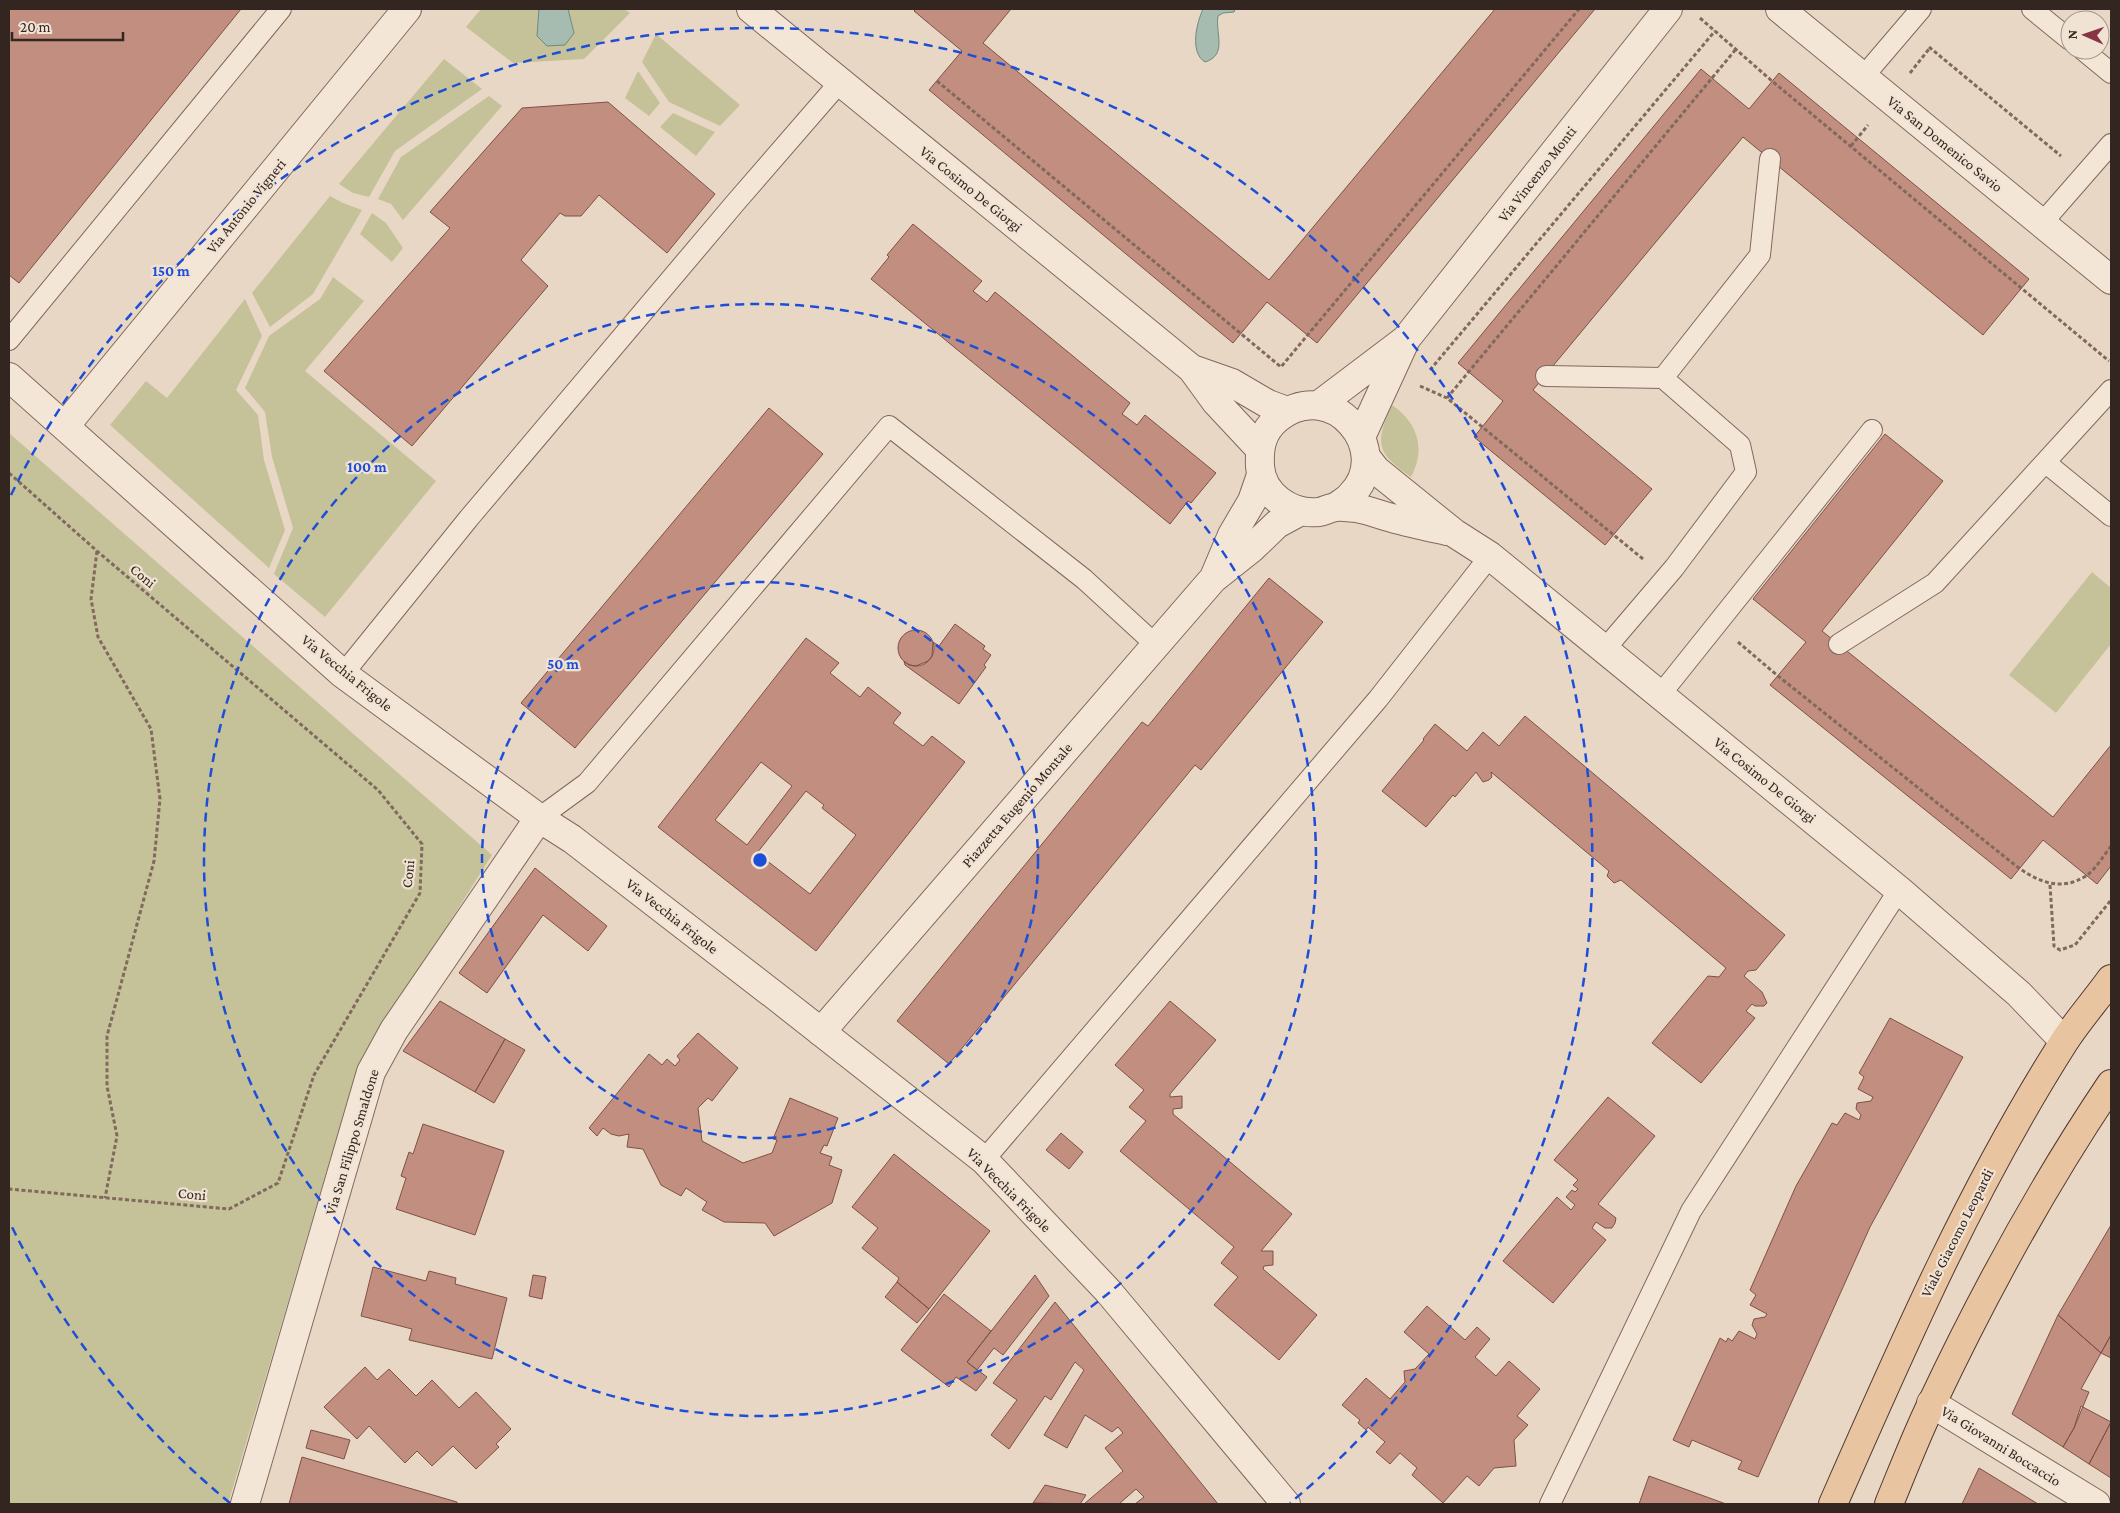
<svg xmlns="http://www.w3.org/2000/svg" width="2120" height="1513" viewBox="0 0 2120 1513" font-family="'Crimson Pro',serif">
<rect width="100%" height="100%" fill="#e9d7c5"/>
<!-- green -->
<path fill="#c5c29a" d="M481,9H539L537,36L547,46L565,44L574,33L568,9H624L630,13L584,59L513,63L466,27Z
M656,34L740,105L720,126L669,102L642,62Z
M444,59L482,89L395,151L369,197L353,193L339,184Z
M638,71L660,103L649,116L625,98Z
M489,96L502,106L403,220L391,204L378,199L401,157Z
M673,113L715,132L696,156L660,127Z
M330,196L343,203L362,210L313,294L270,327L252,293Z
M372,213L386,223L403,248L392,262L360,234Z
M333,277L364,301L305,371L436,481L325,617L274,574L293,528L272,457L265,412L245,388L269,336L320,299Z
M245,299L262,336L236,390L258,415L264,460L285,530L269,568L110,425L146,381L167,398Z
M1392,405C1418,423 1426,449 1411,477C1377,454 1374,443 1392,405Z
M9,433L492,855L362,1060L351,1089L228,1504H9Z
M2092,572L2111,588V644L2056,713L2009,675Z"/>
<!-- water -->
<path fill="#a6bcb1" stroke="#6e897d" d="M539,9H568L574,33L565,45L547,46L537,36Z
M1203,9H1235L1234,12L1223,13L1218,16C1215,33 1228,55 1205,62C1189,52 1197,22 1203,9Z"/>
<!-- building -->
<path fill="#c28e7f" stroke="#7e5146" fill-rule="evenodd" d="M9,9H241L19,283L9,275Z
M916,9H1011L983,43L1269,280L1495,9H1595L1317,343L1267,302L1233,343L929,90L962,51L914,11Z
M1701,69L1749,109L1779,73L2029,279L1983,335L1743,137L1533,390L1652,489L1605,545L1474,437L1503,401L1458,363Z
M608,102L715,194L667,253L599,195L581,216H565L560,213L521,260L548,286L412,446L324,371L450,228L430,212L522,108Z
M913,224L982,281L973,291L987,302L995,292L1130,403L1122,414L1137,425L1145,415L1216,473L1191,503L1188,501L1170,524L871,279L889,257L887,255Z
M769,408L823,454L575,748L521,703Z
M1885,434L1943,481L1822,631L2053,817L2111,745V866L2097,884L2043,840L2011,879L1770,685L1806,642L1753,599Z
M1269,578L1323,622L1201,770L1195,765L949,1064L897,1021L1142,722L1148,726Z
M955,624L985,646L983,649L991,655L984,665L986,667L959,704L905,665L904,661L909,665L916,666L928,661L932,656L933,642L939,646Z
M898 648a18 18 0 1 1 36 0a18 18 0 1 1-36 0Z
M806,638L839,663L830,673L860,697L868,687L901,713L893,723L923,746L932,736L965,762L816,951L658,827ZM761,762L792,786L747,845L715,820ZM806,791L824,805L822,808L856,835L810,894L757,853Z
M1525,716L1785,935L1756,970L1748,971L1744,976L1762,992L1767,1003L1764,1006H1755L1752,1004L1746,1011L1755,1018L1701,1083L1652,1043L1708,976L1719,977L1726,968L1621,880L1614,883L1607,876L1609,871L1491,772L1492,777L1489,780L1483,782L1476,772L1455,797L1453,795L1426,827L1382,791L1424,740L1423,739L1435,724L1467,751L1483,732L1499,746Z
M535,868L607,926L588,951L543,915L487,993L459,973Z
M440,1001L505,1039L475,1092L403,1051Z
M1170,1001L1216,1040L1170,1094V1097L1182,1096V1108L1173,1109V1114L1292,1214L1261,1251H1273V1265L1264,1266L1263,1269L1317,1315L1279,1360L1214,1305L1238,1277L1221,1263L1234,1247L1120,1151L1146,1121L1129,1107L1144,1090L1115,1065Z
M1890,1018L1963,1057L1870,1227L1758,1477L1738,1469L1742,1461L1692,1440L1689,1447L1673,1440L1720,1338L1726,1342L1728,1338L1732,1341L1739,1331L1755,1339L1757,1334L1752,1325L1754,1319L1765,1317L1767,1314L1750,1305L1756,1295L1750,1290L1796,1186L1832,1123L1837,1125L1845,1113L1859,1120L1861,1115L1856,1109L1857,1103L1871,1101L1873,1097L1858,1089L1864,1077L1859,1073Z
M698,1033L738,1068L712,1101L708,1098L698,1108L702,1141L743,1163L772,1153L777,1140L773,1139L790,1098L838,1118L827,1146L824,1145L820,1153L832,1157L829,1165L842,1170L832,1203L774,1236L765,1223L724,1222L702,1210L707,1202L686,1188L681,1196L661,1185L643,1149L627,1147L629,1134L619,1136L611,1134L603,1128L597,1136L589,1128L649,1054L662,1065L667,1059L675,1066L680,1060L677,1056Z
M505,1039L525,1050L494,1103L475,1092Z
M1608,1097L1655,1136L1598,1204L1616,1218L1615,1223L1612,1228H1605L1596,1222L1592,1228L1606,1240L1553,1303L1503,1261L1557,1197L1571,1210L1575,1205L1566,1197L1572,1190L1575,1192L1578,1189L1573,1185L1578,1180L1554,1160Z
M423,1124L504,1151L475,1235L396,1209L406,1178L401,1176L409,1152L413,1154Z
M1061,1133L1083,1152L1069,1169L1046,1150Z
M894,1154L990,1231L929,1309L897,1282L899,1278L862,1248L878,1228L852,1207Z
M2111,1225V1335L2101,1353L2058,1315Z
M373,1267L426,1281L429,1271L456,1278L455,1284L507,1298L492,1359L409,1340L412,1329L361,1316Z
M533,1275L546,1277L542,1299L529,1296Z
M1035,1275L1049,1296L1003,1355L994,1348L977,1370L967,1362Z
M897,1282L929,1309L917,1323L885,1297Z
M944,1294L991,1331L967,1362L987,1377L976,1391L956,1377L949,1387L901,1350Z
M1055,1302L1218,1504H1135L1144,1497L1136,1489L1119,1504H1084L1123,1471L1105,1448L1123,1433L1118,1427L1112,1432L1085,1415L1067,1448L1044,1435L1084,1370L1075,1362L1051,1400L1045,1396L1009,1449L991,1435L1017,1400L993,1383Z
M1427,1306L1465,1340L1477,1327L1490,1339L1475,1357L1496,1376L1509,1361L1540,1389L1517,1416L1528,1425L1514,1440L1516,1466L1494,1468L1479,1486L1467,1476L1443,1503L1412,1475L1417,1468L1400,1453L1390,1464L1376,1452L1385,1442L1368,1427L1366,1430L1358,1423L1360,1420L1342,1405L1366,1378L1390,1399L1405,1382L1404,1371L1415,1369L1429,1354L1404,1332Z
M2058,1315L2101,1353L2081,1389L2089,1392L2074,1428L2063,1447L2012,1414Z
M2111,1335V1358L2101,1353Z
M365,1367L377,1380L389,1369L416,1396L432,1380L459,1408L476,1392L511,1429L496,1444L499,1447L476,1469L453,1446L432,1466L417,1451L405,1463L369,1426L357,1439L324,1407Z
M2081,1406L2111,1422L2089,1464L2063,1447L2074,1428Z
M2111,1422V1478L2089,1464Z
M311,1430L350,1440L344,1459L306,1448Z
M302,1457L457,1502V1504H289Z
M1979,1468L2038,1504H1962Z
M1649,1476L1726,1504H1639Z
M1045,1485L1086,1495L1080,1504L1033,1503Z"/>
<g fill="none" stroke-linecap="round" stroke-linejoin="round">
<!-- service casing -->
<g stroke="#81695d" stroke-width="22">
<path id="service" d="M2032,9L2070,40
M2083,50L2111,73
M1863,77L1921,9
M2042,223L2111,144
M9,340L281,9
M1546,376L1663,378
M2046,463L2111,516
M1839,644L1935,583L2111,390
M1605,649L1674,568L1746,472L1740,445L1663,378L1760,255L1770,159
M343,674L469,518L736,202L840,82
M1660,695L1872,430
M539,818L587,783L889,426L1084,579L1156,645
M984,1160L1378,699L1490,556
M1550,1504L1691,1211L1899,890"/>
</g>
<!-- minor casing -->
<g stroke="#81695d" stroke-width="30">
<path id="minor" d="M751,9L1192,369L1216,402L1259,448
M1780,9L2111,280
M1192,369L1232,383L1268,404L1287,411
M1319,405L1405,340
M65,426L407,9
M1361,437L1406,339L1668,9
M1366,457L1376,470L1454,533L1490,556L1899,890L2019,994L2064,1041
M1336,507C1341,503 1347,500 1351,495C1395,451 1332,374 1277,419C1262,432 1259,447 1260,466C1262,495 1291,515 1319,512C1325,511 1331,507 1337,507C1343,506 1350,508 1356,508C1368,510 1380,515 1392,518C1410,523 1429,527 1447,531
M1215,575L1232,535L1252,501L1261,475
M821,1032L1213,579L1252,548L1277,524L1301,511
M1931,1403L2096,1504
M245,1504L371,1072L394,1030L539,818"/>
</g>
<!-- tertiary casing -->
<g stroke="#81695d" stroke-width="30">
<path id="tertiary" d="M9,377L343,674L539,818L572,839L778,998L984,1160L1108,1291L1286,1504"/>
</g>
<!-- primary casing -->
<g stroke="#503931" stroke-width="30">
<path id="primary" d="M1833,1504C1902,1347 1971,1188 2064,1042C2078,1020 2096,1000 2111,979
M1889,1504C1903,1470 1916,1436 1932,1403C1984,1293 2043,1185 2111,1084"/>
</g>
<!-- path -->
<path stroke="#81695d" stroke-width="3" stroke-dasharray="4 2.5" stroke-linecap="butt" d="M1700,18L1772,81L2109,361
M1929,47L2061,156
M1910,73L1929,49
M937,81L1281,367L1579,9
M1851,146L1868,125
M1430,370L1715,31
M1420,386L1447,398
M9,473L97,551L378,790L422,844L420,893L314,1075L278,1183L229,1209L9,1189
M97,551L91,599L98,637L151,729L160,799L154,861L107,1036V1086L117,1136L105,1198
M1643,559L1447,398L1736,49
M1738,642L1778,676L2020,869C2042,883 2061,891 2086,876C2095,870 2104,855 2111,846
M2050,885L2054,946L2060,950L2075,945L2111,900"/>
<!-- service -->
<use href="#service" stroke="#f4e6d7" stroke-width="20"/>
<!-- minor -->
<use href="#minor" stroke="#f4e6d7" stroke-width="28"/>
<!-- tertiary -->
<use href="#tertiary" stroke="#f4e6d7" stroke-width="28"/>
<!-- primary -->
<use href="#primary" stroke="#e8c4a1" stroke-width="28"/>
</g>
<!-- distance rings -->
<g fill="none" stroke="#1d4ed8" stroke-width="2.5" stroke-dasharray="9 6">
<circle cx="760" cy="860" r="278"/>
<circle cx="760" cy="860" r="556"/>
<path d="M230 1503A833 833 0 0 1 11 1225M11 495A833 833 0 1 1 1290 1503"/>
</g>
<g text-anchor="middle" stroke-width="4.5" stroke-linejoin="round" paint-order="stroke">
<!-- street labels -->
<g font-size="15" fill="#33251f" stroke="#f1e3d3">
<text transform="translate(1945 144) rotate(39)" y="5">Via San Domenico Savio</text>
<text transform="translate(1537 174) rotate(-52)" y="5">Via Vincenzo Monti</text>
<text transform="translate(971 189) rotate(39)" y="5">Via Cosimo De Giorgi</text>
<text transform="translate(246 206) rotate(-51)" y="5">Via Antonio Vigneri</text>
<text transform="translate(143 576) rotate(40)" y="5">Coni</text>
<text transform="translate(347 673) rotate(39)" y="5">Via Vecchia Frigole</text>
<text transform="translate(1765 780) rotate(39)" y="5">Via Cosimo De Giorgi</text>
<text transform="translate(1017 805) rotate(-49)" y="5">Piazzetta Eugenio Montale</text>
<text transform="translate(408 874) rotate(-84)" y="5">Coni</text>
<text transform="translate(672 916) rotate(38)" y="5">Via Vecchia Frigole</text>
<text transform="translate(352 1142) rotate(-73)" y="5">Via San Filippo Smaldone</text>
<text transform="translate(1009 1190) rotate(45)" y="5">Via Vecchia Frigole</text>
<text transform="translate(192 1194) rotate(5)" y="5">Coni</text>
<text transform="translate(1957 1233) rotate(-63)" y="5">Viale Giacomo Leopardi</text>
<text transform="translate(2001 1446) rotate(32)" y="5">Via Giovanni Boccaccio</text>
</g>
</g>
<circle cx="760" cy="860" r="8" fill="#1d4ed8" stroke="#f1e3d3" stroke-width="2.5"/>
<g font-size="15" text-anchor="middle" font-weight="bold" fill="#1d4ed8" stroke="#f1e3d3" stroke-width="4.5" stroke-linejoin="round" paint-order="stroke">
<text x="171" y="276">150 m</text>
<text x="367" y="472">100 m</text>
<text x="563" y="669">50 m</text>
</g>
<!-- border -->
<rect width="2120" height="1513" fill="none" stroke="#33251f" stroke-width="20"/>
<!-- north arrow -->
<g transform="translate(2085 35) rotate(272)"><circle r="24" fill="#f1e3d3" stroke="#a5978b"/>
<path d="M0-4L9 19L0 12L-9 19Z" fill="#893445"/>
<text y="-8" font-size="14" font-weight="bold" text-anchor="middle" fill="#33251f">N</text>
</g>
<!-- scale -->
<path d="M12 32v8h111v-8" fill="none" stroke="#33251f" stroke-width="2.5"/>
<text x="20" y="32" font-size="15" fill="#33251f" stroke="#f1e3d3" stroke-width="4" paint-order="stroke">20 m</text>
</svg>
